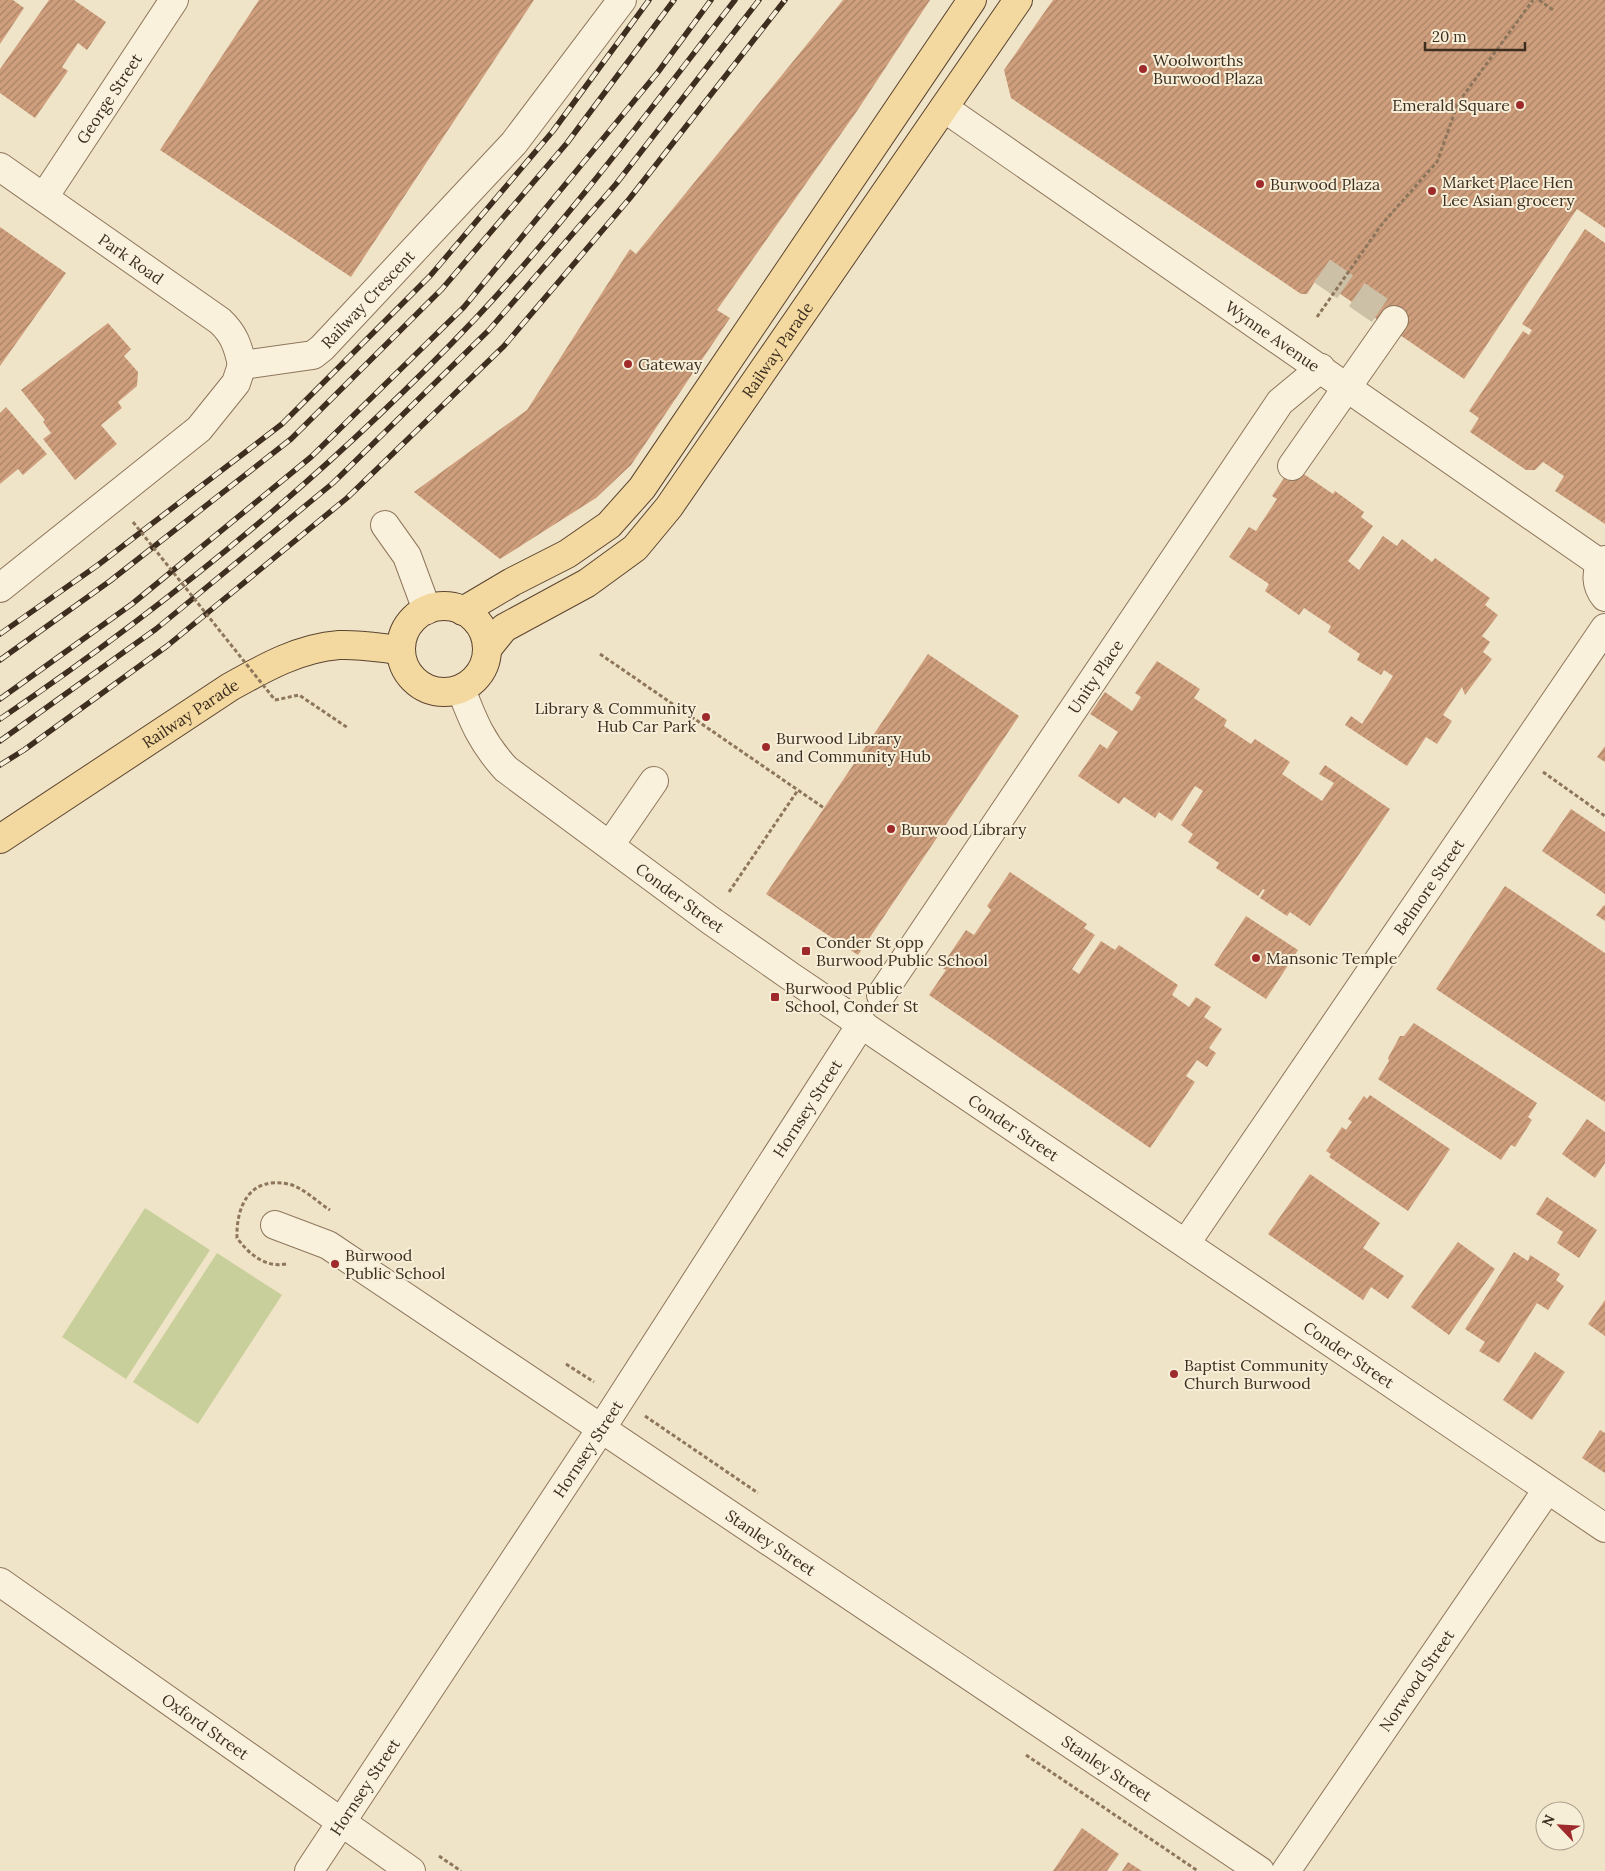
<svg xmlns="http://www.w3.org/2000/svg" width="1605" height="1871" viewBox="0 0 1605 1871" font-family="Lora,serif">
<defs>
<pattern id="building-hatch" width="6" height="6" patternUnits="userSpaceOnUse" patternTransform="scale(1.25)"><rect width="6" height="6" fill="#cf9f7d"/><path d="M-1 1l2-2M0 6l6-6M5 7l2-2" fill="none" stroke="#a98266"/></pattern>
</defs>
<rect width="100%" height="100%" fill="#f0e4c8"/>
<!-- garden -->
<path fill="#c9cf9b" d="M145,1208L210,1250L126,1379L62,1337Z
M217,1253L282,1295L198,1424L133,1382Z"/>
<!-- building -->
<path fill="url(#building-hatch)" d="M0,0H13L24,8L0,44Z
M49,0H74L106,22L87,50L78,43L62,67L68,71L35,118L0,93V69Z
M259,0H534L351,277L160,150Z
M843,0H930L857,111L717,310L730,318L631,465L596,498L500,559L414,492L527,410L630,249L636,254Z
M1053,0H1605V228L1577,209L1464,379L1317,278L1307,294H1301L1011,98L1004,70Z
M0,227L66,273L0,366Z
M1585,229L1605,243V524L1555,491L1564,476L1543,462L1535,470H1526L1470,432L1479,418L1469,411L1523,331L1529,335L1532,330L1522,324Z
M108,323L131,349L124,356L138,372L137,386L118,402L122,408L101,425L117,444L75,480L43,439L51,433L43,422L45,420L21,390Z
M6,407L47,454L23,475L18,469L0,484V413Z
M1292,466L1333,494L1335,491L1364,512L1361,517L1373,526L1348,561L1359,570L1383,536L1397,546L1402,539L1432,562L1435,558L1490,598L1485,605L1498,615L1482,636L1490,642L1483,652L1492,659L1465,695L1462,687L1443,715L1452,721L1437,744L1426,737L1407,766L1345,725L1351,716L1362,724L1393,676L1384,670L1381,675L1357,660L1360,654L1328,632L1331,626L1304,608L1299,615L1265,591L1269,584L1229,557L1249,527L1256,531L1277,499L1272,496Z
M928,654L1019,716L858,955L766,894Z
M1157,661L1200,689L1194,698L1227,720L1224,726L1251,744L1255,739L1290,762L1282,774L1322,801L1334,783L1319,774L1325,765L1390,809L1310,926L1290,912L1287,916L1260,898L1265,890L1263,889L1258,896L1216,868L1219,863L1188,842L1193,834L1181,825L1203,791L1195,786L1172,821L1159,812L1155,818L1124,797L1119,804L1078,776L1100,744L1107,749L1118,732L1090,714L1105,692L1132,711L1141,697L1135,693Z
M1605,746V762L1597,757Z
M1571,809L1605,832V894L1542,851Z
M1010,872L1087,924L1084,928L1095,935L1072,969L1079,974L1101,941L1115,950L1119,945L1178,985L1172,995L1189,1007L1196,997L1211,1007L1204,1017L1222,1029L1209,1048L1216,1053L1207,1067L1197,1060L1186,1076L1195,1082L1150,1148L929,995L946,970L941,967L966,930L974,935L991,910L987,906Z
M1505,886L1605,953V1102L1436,989Z
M1604,905L1605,906V921L1596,915Z
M1246,916L1298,950L1266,999L1214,965Z
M1414,1023L1537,1103L1528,1117L1532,1120L1515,1147L1511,1145L1501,1160L1378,1079L1389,1061L1388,1058L1400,1036H1404Z
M1370,1095L1450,1149L1408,1211L1329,1157L1331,1154L1326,1151L1342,1127L1346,1130L1352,1122L1348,1119L1364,1096L1367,1099Z
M1587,1119L1605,1132V1163L1595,1178L1562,1154Z
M1310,1174L1380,1223L1363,1248L1404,1276L1388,1299L1371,1287L1363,1300L1268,1234Z
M1547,1197L1597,1230L1579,1258L1557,1243L1563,1232L1536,1214Z
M1458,1242L1495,1269L1449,1335L1411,1307Z
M1514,1252L1528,1261L1530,1255L1560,1274L1556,1280L1564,1286L1548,1310L1537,1303L1499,1363L1479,1351L1485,1342L1465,1329Z
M1605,1300V1336L1588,1324Z
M1535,1352L1565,1372L1532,1420L1503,1400Z
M1600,1430L1605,1433V1473L1582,1458Z
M1082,1828L1119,1854L1107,1871H1053Z
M1128,1862L1142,1871H1122Z"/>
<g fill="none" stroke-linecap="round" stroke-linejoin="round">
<!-- minor-tunnel -->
<path stroke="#ccc0a6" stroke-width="28" stroke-dasharray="28 14" stroke-linecap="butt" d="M1322,271L1394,320"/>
<!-- minor casing -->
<g stroke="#8d765c" stroke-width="30">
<g id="minor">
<path id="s1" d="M944,108L1601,564"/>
<path id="s2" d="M0,167L220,321C234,334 238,346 242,365"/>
<path id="s3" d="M44,197L174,0"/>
<path id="s4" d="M242,365L313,355L322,348L514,143L622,0"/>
<path d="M1292,466L1394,320"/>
<path d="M385,525L407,556L427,610"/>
<path d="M1605,560C1594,571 1596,586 1605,597"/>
<path d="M0,588L199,429L236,383L242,365"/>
<path id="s5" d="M461,689C473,721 482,743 506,769L710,920L790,976L1605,1528"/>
<path d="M610,845L654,781"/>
<path id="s6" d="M881,995L1280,402L1321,368"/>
<path id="s7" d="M275,1225L328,1245L1260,1871"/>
<path id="s8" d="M1186,1243L1605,628"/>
<path id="s9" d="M0,1582L411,1871"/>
<path id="s10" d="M309,1871L601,1429L862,1023"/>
<path id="s11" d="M1286,1871L1547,1490"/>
</g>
</g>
<!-- major casing -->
<g stroke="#5b4430" stroke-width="30">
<g id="major">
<circle cx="444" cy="649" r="43"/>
<path d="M463,611L512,582L567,554L609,525L642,488L972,0"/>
<path id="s12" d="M487,649L504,628L587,583L635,548L669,507L1018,0"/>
<path id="s13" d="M0,839L230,687C264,668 299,648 339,645C359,644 381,648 401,650"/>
</g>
</g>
<!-- path -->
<path stroke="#8d765c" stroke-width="3" stroke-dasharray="4 2.5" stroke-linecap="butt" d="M1539,0L1553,10
M1317,317L1382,224L1437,162L1458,103L1533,0
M600,654L824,808
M275,700L299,695L348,728
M1543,772L1605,816
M729,892L798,790
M286,1264C265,1268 249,1254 237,1238C236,1206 250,1176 288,1184C303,1187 317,1202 330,1210
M566,1364L594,1382
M645,1416L758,1493
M1026,1755L1198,1871
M439,1856L461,1871"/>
<!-- minor -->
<use href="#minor" stroke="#faf1dc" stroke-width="28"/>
<!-- major -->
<use href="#major" stroke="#f3d9a0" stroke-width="28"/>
<!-- rail casing -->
<g stroke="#3d2e20" stroke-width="5.5">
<path id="rail" d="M0,634L98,565L282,424L430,276L553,131L649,0
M0,660L110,581L291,439L442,289L567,143L674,0
M0,699L132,604L311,457L464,307L658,72L711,0
M0,719C171,603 333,469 476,318C569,219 651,108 735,0
M0,741L156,629L333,483L489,330L616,184L759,0
M0,765L24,750L167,646L347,498L504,346L630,198L785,0"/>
</g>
<!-- rail -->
<use href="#rail" stroke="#f7eed8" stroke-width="4" stroke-dasharray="11" stroke-linecap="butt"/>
<!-- path-bridge -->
<path stroke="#8d765c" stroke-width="3" stroke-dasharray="4 2.5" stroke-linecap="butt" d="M133,522L275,700"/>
</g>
<!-- markers -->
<g fill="#9e2a2b" stroke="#f7eed8" stroke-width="2">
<circle cx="1143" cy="69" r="5"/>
<circle cx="1520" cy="105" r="5"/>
<circle cx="1260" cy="184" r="5"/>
<circle cx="1432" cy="191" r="5"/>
<circle cx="628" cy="364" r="5"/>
<circle cx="706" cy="717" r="5"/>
<circle cx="766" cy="747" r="5"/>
<circle cx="891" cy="829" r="5"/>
<rect x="801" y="946" width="10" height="10" rx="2.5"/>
<circle cx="1256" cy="958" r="5"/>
<rect x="770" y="992" width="10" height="10" rx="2.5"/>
<circle cx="335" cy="1264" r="5"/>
<circle cx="1174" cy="1374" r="5"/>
</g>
<g text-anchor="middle" stroke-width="4" stroke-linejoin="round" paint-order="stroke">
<!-- poi labels -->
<g font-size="16" fill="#3d2e20" stroke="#f7eed8" text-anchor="start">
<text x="1153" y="66">Woolworths<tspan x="1153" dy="18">Burwood Plaza</tspan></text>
<text x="1510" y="111" text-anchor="end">Emerald Square</text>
<text x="1442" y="188">Market Place Hen<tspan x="1442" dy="18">Lee Asian grocery</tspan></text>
<text x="1270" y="190">Burwood Plaza</text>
<text x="638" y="370">Gateway</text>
<text x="696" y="714" text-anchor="end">Library &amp; Community<tspan x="696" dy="18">Hub Car Park</tspan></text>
<text x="776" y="744">Burwood Library<tspan x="776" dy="18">and Community Hub</tspan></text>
<text x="901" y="835">Burwood Library</text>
<text x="816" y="948">Conder St opp<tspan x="816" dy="18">Burwood Public School</tspan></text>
<text x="1266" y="964">Mansonic Temple</text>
<text x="785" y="994">Burwood Public<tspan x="785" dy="18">School, Conder St</tspan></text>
<text x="345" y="1261">Burwood<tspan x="345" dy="18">Public School</tspan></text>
<text x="1184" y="1371">Baptist Community<tspan x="1184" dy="18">Church Burwood</tspan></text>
</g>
<!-- street labels -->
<g font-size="16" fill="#3d2e20" stroke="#f7eed8">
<text dy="6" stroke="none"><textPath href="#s3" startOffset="118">George Street</textPath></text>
<text dy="6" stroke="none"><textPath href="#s2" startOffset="160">Park Road</textPath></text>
<text dy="6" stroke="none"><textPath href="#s4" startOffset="150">Railway Crescent</textPath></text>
<text dy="6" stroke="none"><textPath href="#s1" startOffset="400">Wynne Avenue</textPath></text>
<text dy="6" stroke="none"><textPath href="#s12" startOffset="425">Railway Parade</textPath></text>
<text dy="6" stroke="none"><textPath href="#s6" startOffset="384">Unity Place</textPath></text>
<text dy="6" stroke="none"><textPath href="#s13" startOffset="228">Railway Parade</textPath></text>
<text dy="6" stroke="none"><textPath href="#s8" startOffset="431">Belmore Street</textPath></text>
<text dy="6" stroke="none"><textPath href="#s5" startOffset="309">Conder Street</textPath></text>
<text dy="6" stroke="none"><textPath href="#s10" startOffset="911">Hornsey Street</textPath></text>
<text dy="6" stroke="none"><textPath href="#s5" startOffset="714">Conder Street</textPath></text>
<text dy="6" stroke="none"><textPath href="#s5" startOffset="1119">Conder Street</textPath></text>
<text dy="6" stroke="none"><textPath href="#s10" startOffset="506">Hornsey Street</textPath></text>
<text dy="6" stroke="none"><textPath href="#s7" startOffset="590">Stanley Street</textPath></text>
<text dy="6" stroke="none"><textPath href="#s11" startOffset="231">Norwood Street</textPath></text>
<text dy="6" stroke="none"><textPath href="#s9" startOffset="251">Oxford Street</textPath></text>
<text dy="6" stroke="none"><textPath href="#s7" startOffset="995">Stanley Street</textPath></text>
<text dy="6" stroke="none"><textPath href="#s10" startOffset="101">Hornsey Street</textPath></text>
</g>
</g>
<!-- north arrow -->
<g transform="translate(1560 1826) rotate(295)"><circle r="24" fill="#f7eed8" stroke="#ada18e"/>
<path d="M0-4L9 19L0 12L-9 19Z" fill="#9e2a2b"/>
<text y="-8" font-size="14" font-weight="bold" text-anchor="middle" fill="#3d2e20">N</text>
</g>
<!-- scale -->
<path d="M1425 42v8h100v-8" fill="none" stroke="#3d2e20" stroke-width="2.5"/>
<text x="1432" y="42" font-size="15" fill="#3d2e20" stroke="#f7eed8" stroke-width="4" paint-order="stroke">20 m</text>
</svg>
